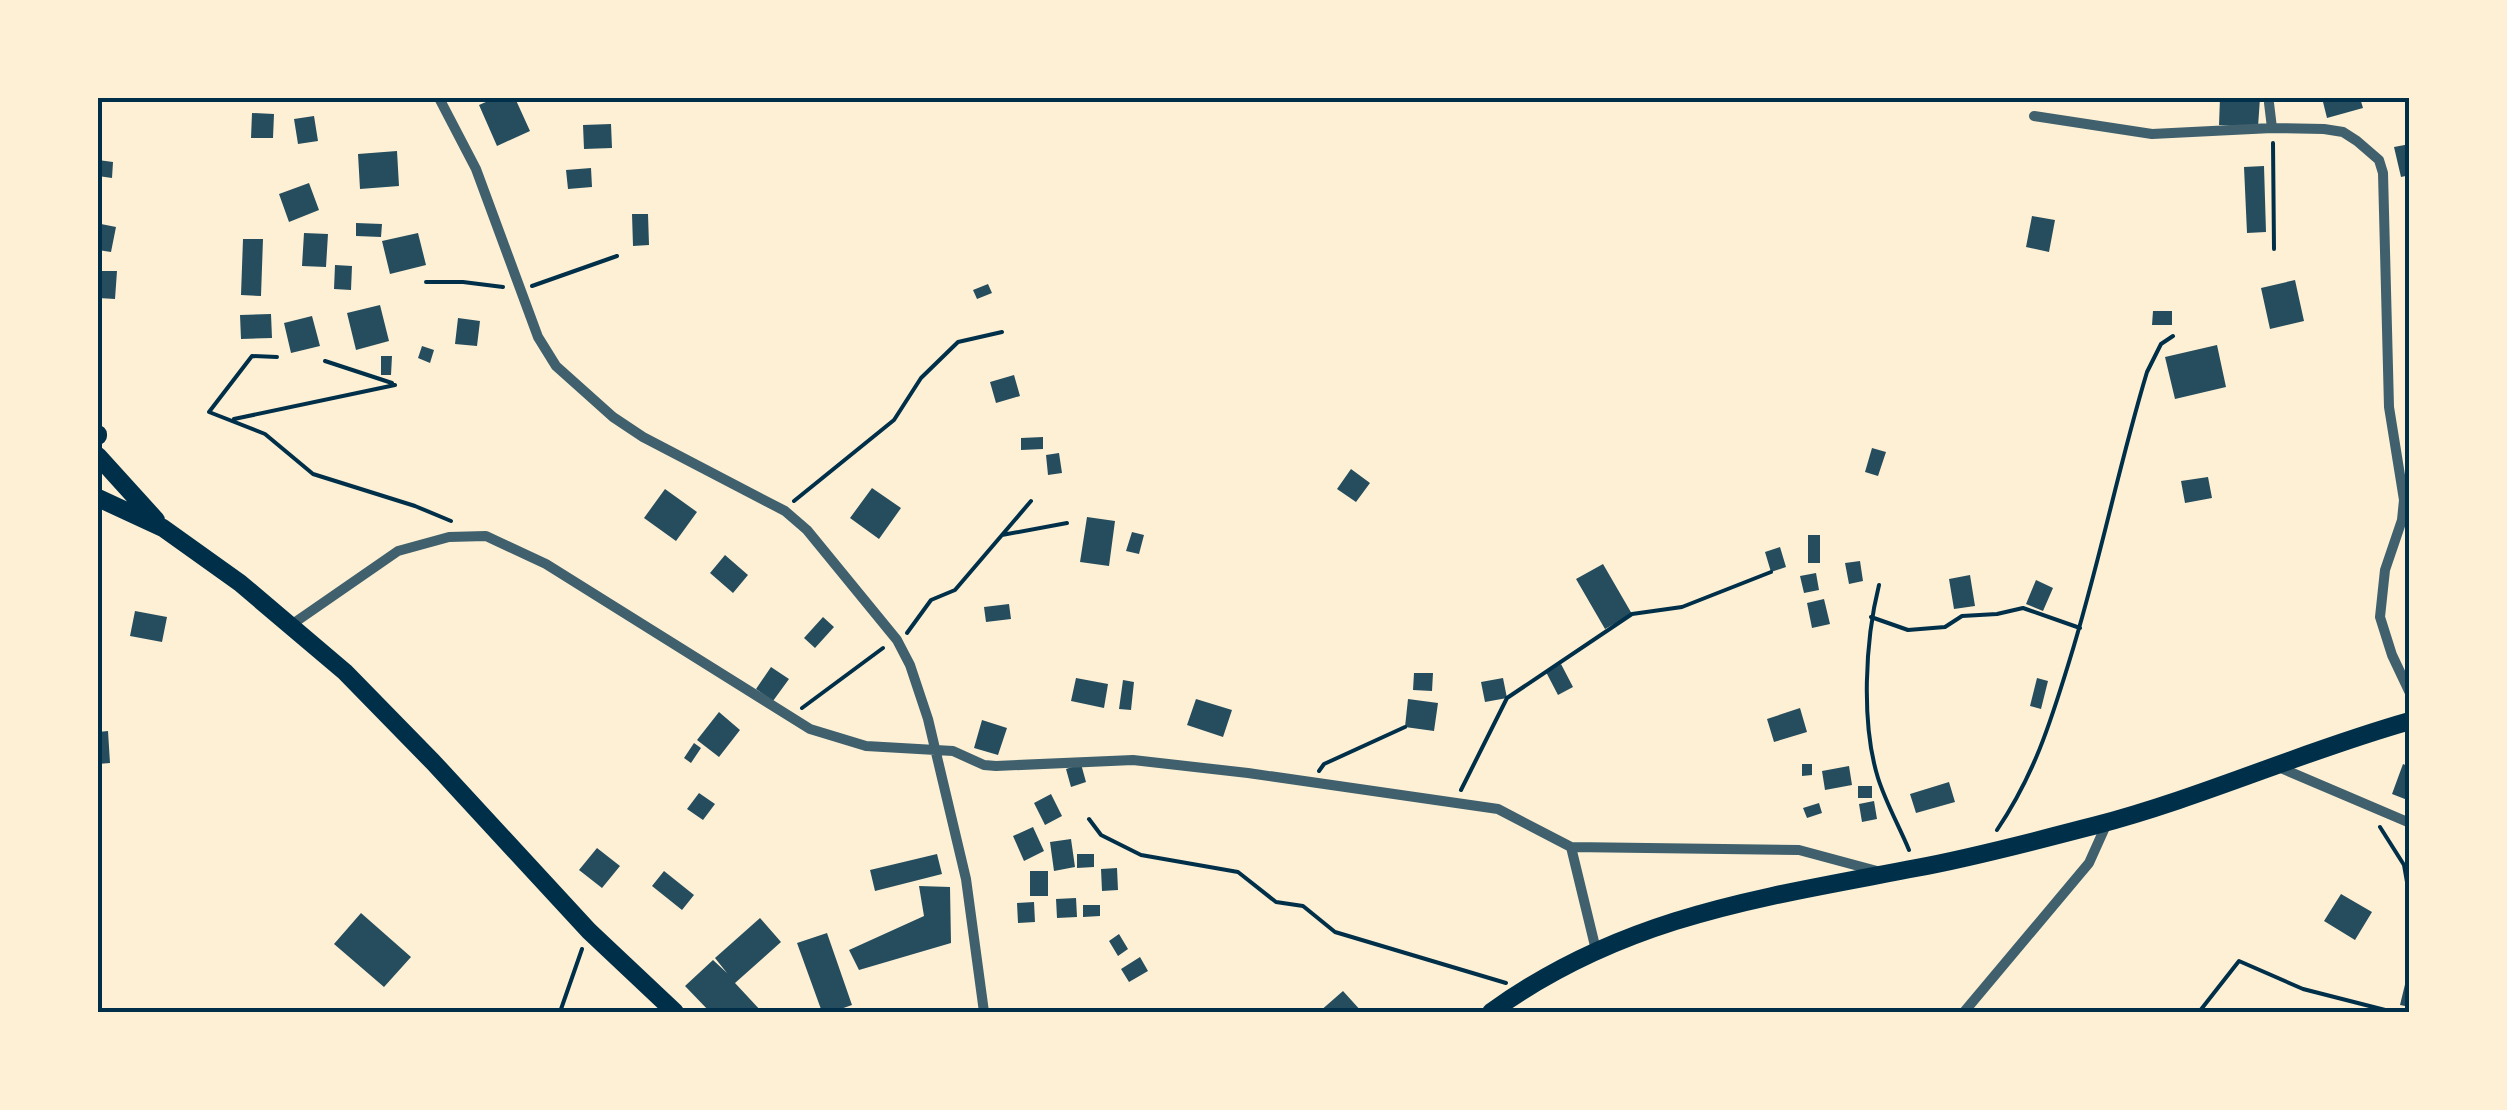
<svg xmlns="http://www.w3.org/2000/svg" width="2507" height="1110" viewBox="0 0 2507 1110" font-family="Mulish,sans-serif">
<rect width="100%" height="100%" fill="#fdf0d5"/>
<!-- building -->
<path fill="#264d5e" d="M495,98H515L530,131L497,146L479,105Z
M2220,98H2260L2258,127L2219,125Z
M2322,98H2360L2363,108L2327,118Z
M252,113L274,114L273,138H251Z
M314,116L318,141L298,144L294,119Z
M611,124L612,148L584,149L583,125Z
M2410,144V175L2401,177L2394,147Z
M397,151L399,186L360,189L358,154Z
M98,160L113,162L112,178L98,176Z
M2264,166L2266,232L2247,233L2244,167Z
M591,168L592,187L568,189L566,170Z
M309,183L319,210L289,222L279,194Z
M632,214H648L649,245L633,246Z
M2032,216L2055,220L2049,252L2026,247Z
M356,223L382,224L381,237L356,236Z
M101,224L116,227L111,252L98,250Z
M304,233L328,234L326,267L302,266Z
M418,233L426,265L390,274L382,241Z
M243,239H263L261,296L241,295Z
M335,265L352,266L351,290L334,289Z
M98,271H117L115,299L98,298Z
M2295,280L2304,321L2270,329L2261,288Z
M988,284L992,293L977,299L973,290Z
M380,305L389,341L356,350L347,313Z
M2153,311H2172V325H2152Z
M271,314L272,338L241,339L240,315Z
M312,316L320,346L291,353L284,323Z
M458,318L480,321L477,346L455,344Z
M2217,345L2226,387L2175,399L2165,357Z
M422,346L434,350L430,363L418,358Z
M381,356H392L391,375H381Z
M1014,375L1020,396L996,403L990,382Z
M1043,437V449L1021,450V438Z
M1872,448L1886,452L1878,476L1865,472Z
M1059,453L1062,473L1048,475L1046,455Z
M1351,469L1370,483L1356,502L1337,489Z
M2208,477L2212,498L2185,503L2181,481Z
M872,488L901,508L879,539L850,518Z
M665,489L697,512L676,541L644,518Z
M1087,517L1115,521L1109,566L1080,562Z
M1132,532L1144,535L1139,554L1126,551Z
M1808,535H1820V563H1808Z
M1780,547L1786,567L1771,572L1765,552Z
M725,555L748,575L733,593L710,573Z
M1860,561L1863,581L1849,584L1845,563Z
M1603,564L1632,614L1605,629L1576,579Z
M1816,573L1819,590L1804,593L1800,576Z
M1970,575L1975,606L1954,609L1949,579Z
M2036,580L2053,588L2043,611L2026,604Z
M1824,599L1830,624L1812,628L1807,603Z
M1009,604L1011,619L986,622L984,607Z
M135,611L167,617L162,642L130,636Z
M823,617L834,627L815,648L804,638Z
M1561,664L1573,687L1558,695L1546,672Z
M771,667L789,679L773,701L756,689Z
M1414,673H1433L1432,691L1413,690Z
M1076,678L1108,684L1104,708L1071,701Z
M1503,678L1507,698L1485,702L1481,682Z
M2037,678L2048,681L2041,709L2030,706Z
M1123,680L1134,682L1131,710L1119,709Z
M1196,699L1232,710L1223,737L1187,725Z
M1408,699L1438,703L1434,731L1405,727Z
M1800,708L1807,732L1774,742L1767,719Z
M719,712L740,730L719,757L697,740Z
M982,720L1007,728L998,755L974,748Z
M108,731L110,763L98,764V732Z
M694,743L701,748L691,763L684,758Z
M1081,764L1086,782L1071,787L1066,769Z
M1802,764H1812V775L1802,776Z
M2403,764L2410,767V801L2392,794Z
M1849,766L1852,785L1825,790L1822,771Z
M1949,782L1955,802L1916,813L1910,794Z
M1858,786H1872V798H1858Z
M699,793L715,804L703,820L687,809Z
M1051,794L1062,816L1045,825L1034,803Z
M1874,801L1877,819L1862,822L1859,804Z
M1819,803L1822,813L1807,818L1803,808Z
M1033,827L1044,851L1024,861L1013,836Z
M1071,839L1075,867L1054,871L1050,842Z
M597,848L620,866L602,888L579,870Z
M937,854L942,874L875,891L870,870Z
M1077,854H1094V867L1077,868Z
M1117,868L1118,890L1102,891L1101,869Z
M664,871L694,895L682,910L652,886Z
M1030,871H1048V896H1030Z
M919,886L950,887L951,943L859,970L849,950L924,916Z
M2341,894L2372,912L2355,940L2324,921Z
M1076,898L1077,917L1057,918L1056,899Z
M1034,902L1035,922L1018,923L1017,903Z
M1083,905H1100V916L1083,917Z
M361,913L411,957L384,987L334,944Z
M760,918L781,942L735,983L762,1012H710L685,986L713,960L727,973L715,958Z
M827,933L852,1005L832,1012H822L797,943Z
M1119,934L1128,949L1118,956L1109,941Z
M1140,957L1148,971L1129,982L1121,969Z
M2408,972H2410V1007L2400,1005Z
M1343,991L1362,1012H1319Z"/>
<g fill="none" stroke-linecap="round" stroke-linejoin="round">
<!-- path -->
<path stroke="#003049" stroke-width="4" d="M2273,143L2274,249
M426,282H463L503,287
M532,286L617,256
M277,357L252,356L209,412L265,434L313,474L415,506L451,521
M325,361L392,383
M234,419L395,385
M794,501L894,420L921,378L958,342L1002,332
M1002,535L1031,501
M1879,585C1865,641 1861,723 1878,778C1886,803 1899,826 1909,850
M1871,617L1908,630L1945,627L1962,616L1997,614L2023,608L2080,628
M907,633L931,600L955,590L1002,535L1067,523
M802,708L883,648
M1319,771L1324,764L1405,727
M1461,790L1507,698L1632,614L1682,607L1771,572
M1089,819L1101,835L1141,855L1238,872L1276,902L1303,906L1335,932L1506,983
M2380,827L2404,865L2410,899
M1997,830C2034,775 2050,724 2069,662C2099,566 2118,468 2147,372L2161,344L2173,336
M560,1012L582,949
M2199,1012L2239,961L2303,989L2393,1012"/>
<!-- minor -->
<path stroke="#3f606c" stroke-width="10" d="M439,98L476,169L538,337L556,366L613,417L643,437L785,511L807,530L897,640L910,665L928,719L966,879L984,1012
M2269,103L2272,128
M2034,116L2152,134L2272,128L2324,129L2343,132L2357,141L2379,160L2383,173L2389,407L2404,500L2402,520L2385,570L2380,617L2392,655L2410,693
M291,625L398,551L449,537L486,536L546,564L810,729L866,746L953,751L984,765L996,766L1133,760L1248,773L1498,809L1571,847L1596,950
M2276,766L2410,823
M1571,847L1799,850L1877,871
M1964,1012L2089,863L2107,823"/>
<!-- trunk -->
<path stroke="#003049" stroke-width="18" d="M98,434V436
M98,456L156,520
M98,498L163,528L240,583L345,672L433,762L589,931L675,1012
M1491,1012C1624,916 1760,898 1916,868C1976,857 2035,841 2093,826C2201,798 2303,751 2410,721"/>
</g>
<!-- border -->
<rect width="2507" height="1110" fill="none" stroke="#fdf0d5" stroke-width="200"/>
<rect x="100" y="100" width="2307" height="910" fill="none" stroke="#003049" stroke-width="4"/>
</svg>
